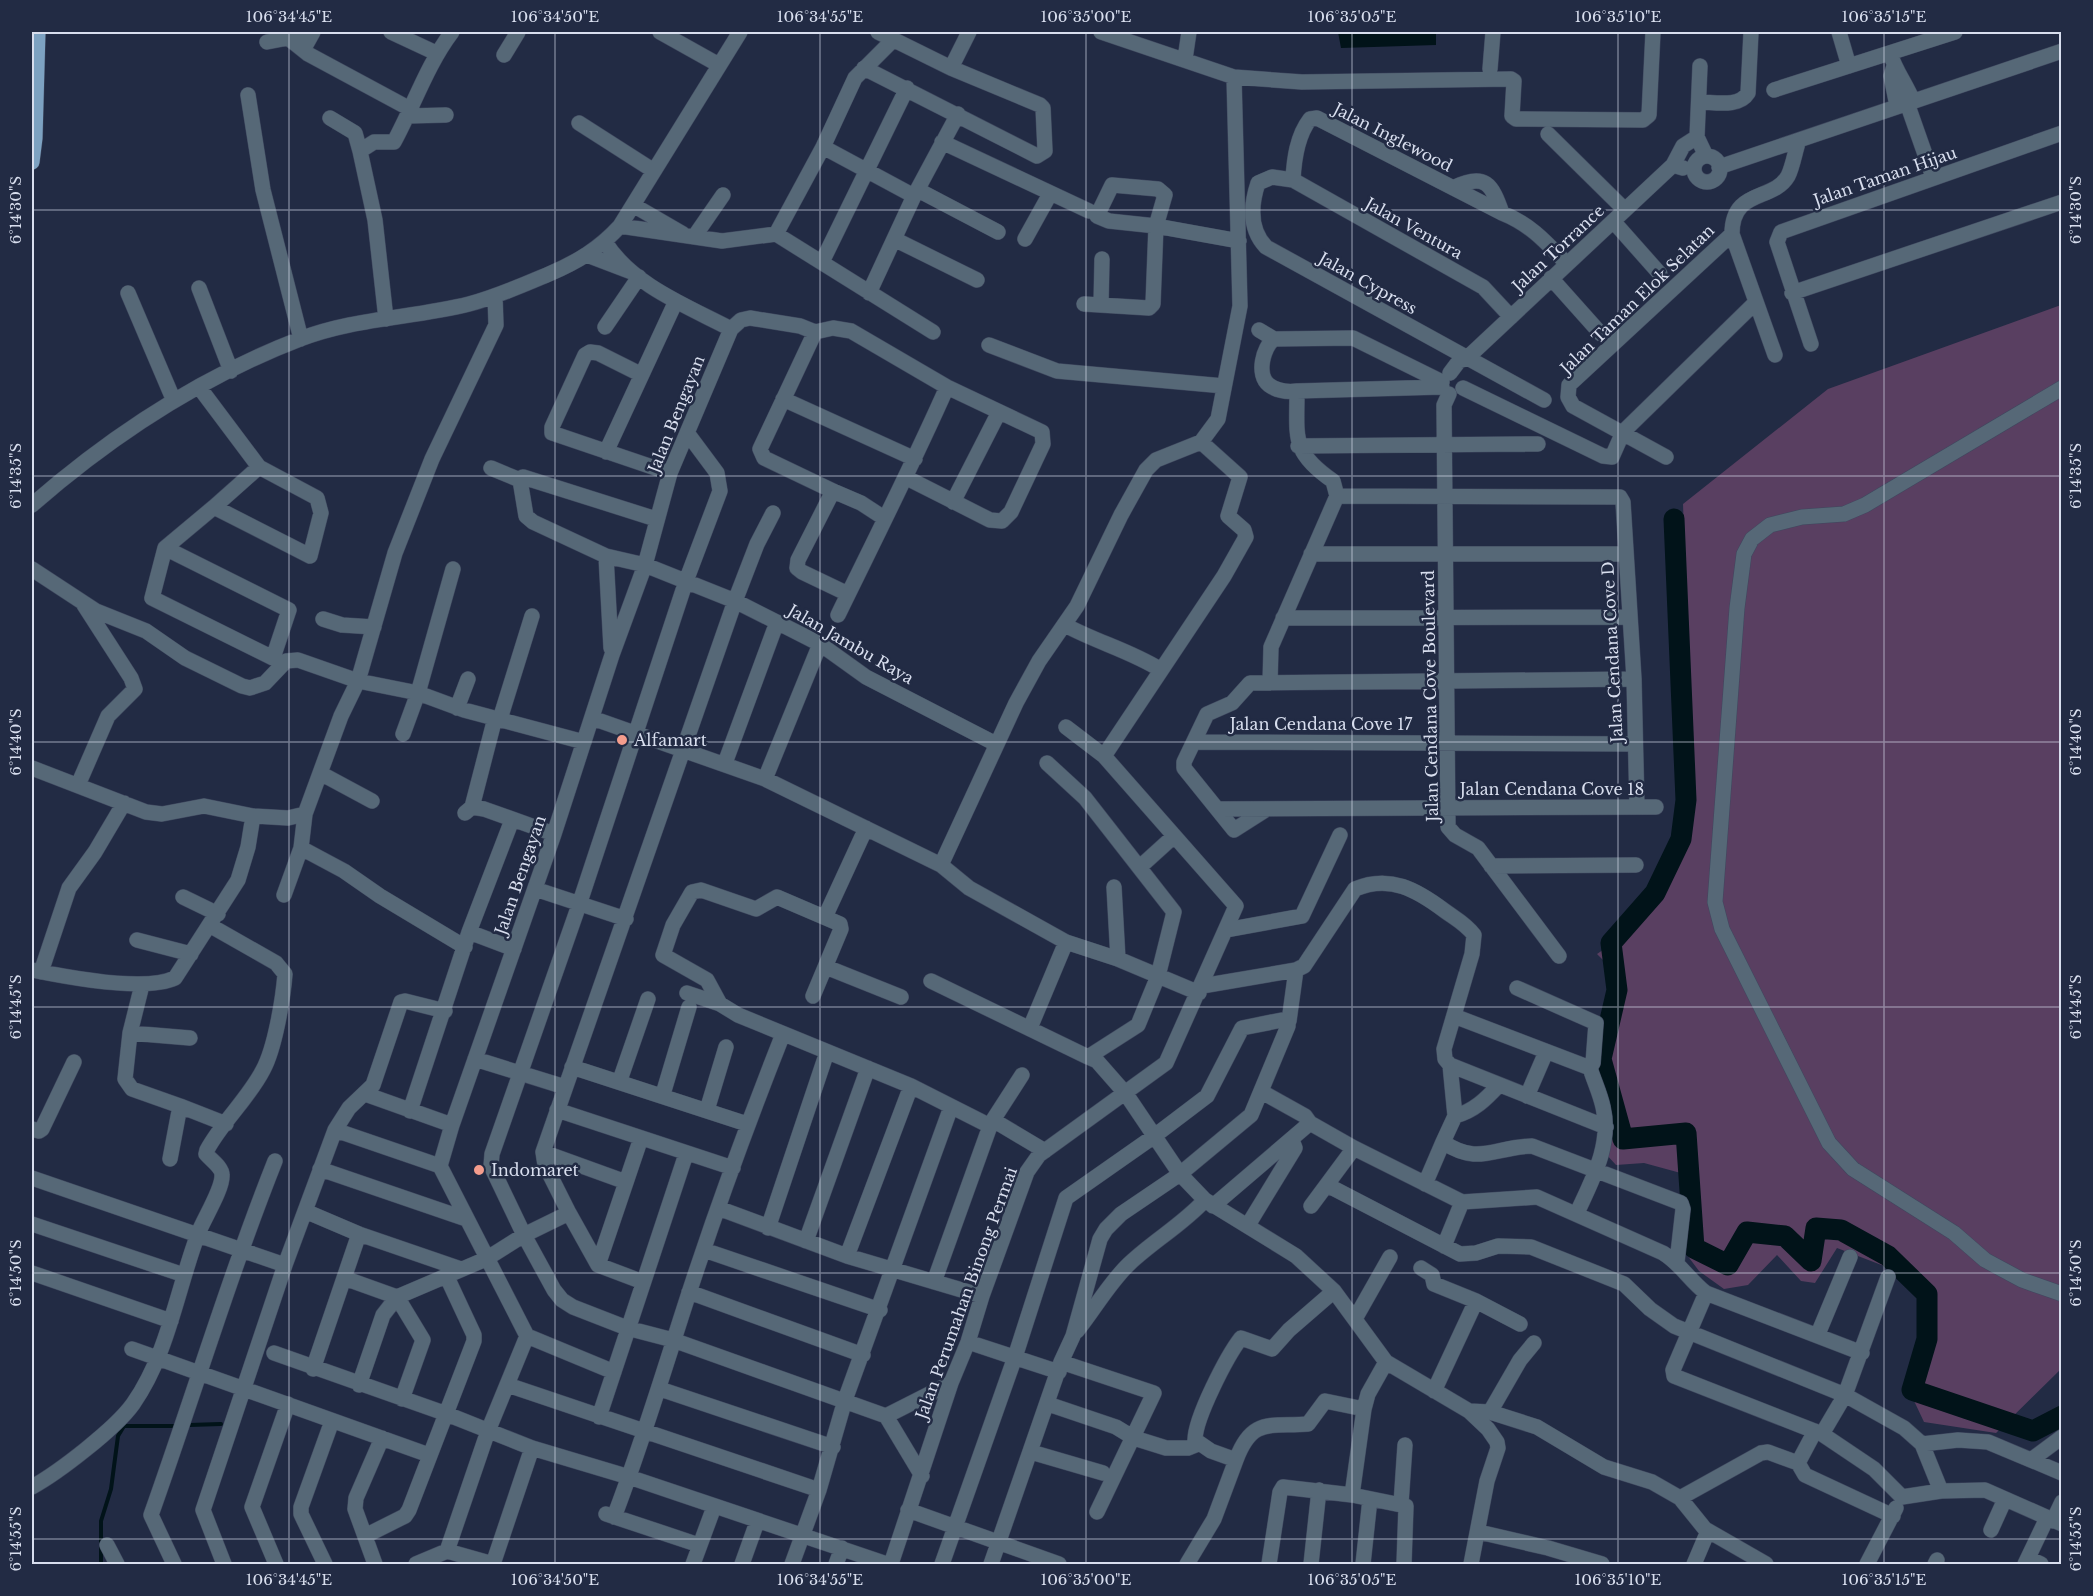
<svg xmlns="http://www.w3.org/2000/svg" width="2093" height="1596" viewBox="0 0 2093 1596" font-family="'Libre Baskerville',serif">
<rect width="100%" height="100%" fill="#222b44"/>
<!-- green -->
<path fill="#593f61" d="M2061,305V1369L1996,1433L1924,1422L1907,1386L1917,1350L1922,1302L1884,1266L1837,1248L1815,1283L1801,1281L1777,1255L1748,1285L1724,1289L1699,1271L1687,1255L1688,1175L1644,1163L1616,1165L1605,1153L1591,1048L1608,1002L1607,964L1597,954L1642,923L1675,865L1689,819L1692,763L1683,504L1828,389Z"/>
<!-- water -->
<path fill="#011319" d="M1338,32H1436V45L1341,48Z"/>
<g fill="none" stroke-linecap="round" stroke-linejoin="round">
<!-- stream -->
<path stroke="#011319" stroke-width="4" d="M189,1425L221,1424
M101,1564V1521L111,1489L118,1436L124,1426H176"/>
<!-- river -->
<path stroke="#011319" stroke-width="21" d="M1674,519L1686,800L1681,839L1655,893L1611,943L1617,990L1601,1059L1623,1139L1686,1133L1694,1248L1728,1265L1747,1232L1785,1236L1811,1261L1816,1228L1841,1230L1888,1256L1927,1294V1339L1912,1390L2033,1431L2062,1416"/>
<!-- minor casing -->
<g stroke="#3f485f" stroke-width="16">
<path id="minor" d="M391,32L436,53
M660,32L719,65
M1101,32L1234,77L1302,82L1511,79L1514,81L1512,116L1516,119L1643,120L1649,115L1653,32
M1839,32L1849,66
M267,42L288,38
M303,50L313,32L288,38L308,54L412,110
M1890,53C1895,70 1906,84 1913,101
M504,55L518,32
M1185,59L1189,32
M1700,66L1697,137L1706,156
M1894,66L1891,76L1897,106
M864,68L1037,156L1045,151L1043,108L1040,105L951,68L878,32
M951,68L969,32
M1490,69L1493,32
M1774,90L1955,32
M248,95L263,190L301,339
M1699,102C1714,102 1739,108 1748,93L1751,32
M1907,103L1933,177
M408,116L446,115
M330,118L355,133L360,151
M579,123L654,171
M1548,134L1625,210
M942,142L1089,211
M823,147L914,196
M1694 169a13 13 0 1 1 26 0a13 13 0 1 1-26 0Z
M1719,167L2062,51
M1683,168L1673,165L1683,146L1697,137
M1293,180C1294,159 1297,136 1310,119L1317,118L1502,213C1530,224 1546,242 1567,264
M1453,188C1485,172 1492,184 1502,213
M918,190L998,232
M633,205L683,234
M1613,221L1660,274
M620,226L722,241L776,234L823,147L855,78L893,40
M776,234L933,332
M1732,234L1775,355
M694,237L723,195
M1025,239L1050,194
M896,240L977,280
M605,242C632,285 687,306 731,329
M587,255L629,271
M822,262L907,88
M1551,278L1601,334
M199,288L231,371
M128,293L174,401
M869,293L914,196L958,114
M1792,293L2062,202
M1084,304L1149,308L1153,304L1156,226L1165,195L1158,189L1112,185L1097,216L1109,221L1156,226L1239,241
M1101,305L1102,259
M1511,317L1483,287L1293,180L1272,177L1258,183C1251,204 1249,229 1266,247L1544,400
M386,319L375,220L360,151L374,142H394C414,105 427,65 452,32
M605,327L639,277
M1259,330L1274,339L1353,338L1442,382
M815,332L760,449L764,458L833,491
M1274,339C1263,347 1256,375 1269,385C1277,391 1288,392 1297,391C1297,438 1291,452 1333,481L1337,496
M1811,344L1777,242L1781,232L2062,133
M989,345L1057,371L1224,386
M1450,373L1459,361L1467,358L1673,165
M640,374L598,353L590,352L585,355L552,427V433L670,473
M1463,388L1603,456L1612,457L1623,432L1756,302
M2062,388L1865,505L1844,514L1802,517L1770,525L1752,539L1744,554L1737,608L1715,902L1722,929L1829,1143L1853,1169L1954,1233L1985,1260L2022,1280L2062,1294
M1297,391L1442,387
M1449,394L1444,405L1448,827L1455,835L1478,848L1559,956
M783,399L915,459
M688,434L717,473L720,491L686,581L579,905L492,1154L491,1166L524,1235L554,1290L562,1300L573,1307L627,1328L673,1340L886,1416L951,1383
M1298,446L1538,444
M606,452L676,301
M1666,457L1573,406L1568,397L1569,385L1732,234C1732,188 1773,202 1788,176C1793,166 1795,151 1799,140
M491,468L520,480
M1337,496L1620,497L1623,502L1634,679L1637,807
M953,502L999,412
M32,505C111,436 201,377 300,339C354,318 413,318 469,304C496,297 523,285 549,274C577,262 599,249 620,226L740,32
M214,507L259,467
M656,519L523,477L520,480L526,516L533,522L606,556L645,565L735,601L820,644L866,677L996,744
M165,548L289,610L273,658L152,598L165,548L214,507L310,556L321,513L317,498L259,467L199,387
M1311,554H1626
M606,556L611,648
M32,569L96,611L146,631L185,658L242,686L250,688L265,683L286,661L298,660L358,681L418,693L464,710L584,742
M848,594L802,572L797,568L798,560L833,491L861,503L884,518
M838,615C875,539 913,464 947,387
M1283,618L1628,617
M323,619L342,625L374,627
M1065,625C1096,642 1131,651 1161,670
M1270,683L1271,647L1337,496
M457,708L468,679
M592,718L765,779L941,865L969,888L1066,942L1118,959L1199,993
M500,719L532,616
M403,734L418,693L453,569
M1194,742L1634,744
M1104,756L1224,576L1246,537L1244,530L1228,516L1240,477L1201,442
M725,763L777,622
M1047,763L1085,798L1174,912L1158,976L1138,1025L1088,1057L1097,1061L1126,1094L1180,1174L1205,1200L1296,1256L1334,1291L1386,1362L1469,1411L1488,1429L1497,1442L1498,1448L1487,1481L1471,1564
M32,768L146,812L162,814L204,806L253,816L288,818L305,814
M320,773L372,801
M765,779L820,644
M78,785L108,716L135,689L131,678L84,605
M472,807L495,718
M1217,809L1656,807
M1267,809L1234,830L1184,768V762L1207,714L1232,703L1250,683L1634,679
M465,813L472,807L484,809L554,834
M301,848L344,871L380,896L465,947
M941,865L1016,703L1039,661L1077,606L1121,515L1146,470L1156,460L1201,442L1218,419L1240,306L1234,77
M1141,866L1173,837
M1491,866L1636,865
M1114,887L1118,959
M535,889L626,919
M284,895L301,848L305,814L341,716L358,681L395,553L432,459L496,325L495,296
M183,897L218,914
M825,917L866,828
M1226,930L1302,916L1340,835
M469,932L512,820
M137,940L191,954
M826,967L901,997
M32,970C66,977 145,992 175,978L238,880L248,847L253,816
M41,972L69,888L95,852L124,803
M931,981L1088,1057
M142,985L130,1033L125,1079L132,1089L180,1106L170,1159
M1202,986L1296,970L1304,966L1355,889C1390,874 1417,890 1445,911C1456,919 1466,924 1474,935L1472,954L1444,1049L1445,1059L1450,1065L1606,1127
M687,993L720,1004
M813,996L841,929L840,924L777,897L756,909L701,890L692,892L673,925L663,955L707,980L720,1004L738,1015L911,1086L990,1126L993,1120L1045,1151
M1454,1016L1590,1068L1593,1063L1596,1023L1517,988
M1289,1021L1296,970
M1030,1028L1066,942
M130,1033L190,1038
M475,1059L565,1087
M1450,1065L1455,1116
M572,1067L747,1124
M620,1080L648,999
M1499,1085C1486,1099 1474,1111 1455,1116L1443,1142C1478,1166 1494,1147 1532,1146L1681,1203L1683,1209L1677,1262
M365,1094L452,1125
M663,1094L689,1007
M1527,1096L1546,1052
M180,1106L226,1124
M557,1110L733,1168
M707,1110L726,1047
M410,1111L469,932L514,949
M993,1120L1022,1075
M1310,1123L1354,1148
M32,1129L39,1131L42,1129L74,1062
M335,1130L440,1166
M543,1152L626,1182
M320,1169L466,1219
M32,1178L285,1265
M1425,1184L1443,1142
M1327,1185L1460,1254L1476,1253L1498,1246L1531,1247L1624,1284L1650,1309L1674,1326L1845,1395L1904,1428L1922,1444L1941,1491
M1213,1206L1310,1123L1305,1116L1262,1092
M1311,1206L1354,1148L1462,1202L1537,1197L1663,1253C1681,1264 1690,1281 1706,1293L1673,1370L1674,1376L1822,1434L1874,1469L1902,1497
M718,1208L847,1256L982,1296
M305,1211L359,1234L461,1269
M569,1213L598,1265L643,1282
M1577,1213C1592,1180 1612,1145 1603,1107C1600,1093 1594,1081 1590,1068
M32,1224L184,1275
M1248,1225L1295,1148L1292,1140
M768,1228L827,1052
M806,1241L868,1068
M1444,1246L1462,1202
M704,1250L880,1310
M847,1256L911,1086
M598,1265L641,1138
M1421,1268L1432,1275L1434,1284L1476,1301L1434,1391
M32,1273L171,1321
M344,1278L397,1297L423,1340L402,1399
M934,1282L990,1126
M689,1292L863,1355
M1706,1293L1862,1353
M1476,1301L1520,1324
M1356,1317L1390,1257
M1077,1331C1094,1310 1109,1283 1129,1264C1153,1241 1182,1225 1205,1200
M1818,1334L1850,1257
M968,1342L1059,1372
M132,1349L429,1455
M274,1353L444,1413L532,1448L629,1477L887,1564
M1061,1362L1154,1393L1097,1512
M313,1369L359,1234
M614,1372L527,1336L440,1166L452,1125L554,834L612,655L645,565L670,473L731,329L741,320L750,318L800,326L815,332L833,328L851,331L947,387L1042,432L1043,444L1011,512L1002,521L990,520L907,478
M359,1385L383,1315L397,1297L486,1259L524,1235L569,1213L545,1165L543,1152L735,601L757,544L773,513
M508,1385L819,1490
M660,1389L833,1447
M1048,1404L1116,1427L1134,1438L1166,1448H1188L1198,1444
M1469,1411L1490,1412L1537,1427L1604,1467L1652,1482L1680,1498L1705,1529L1766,1564
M1490,1412L1520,1360L1534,1343
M886,1416L922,1476
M599,1417L686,1154
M1822,1434L1845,1395L1888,1277
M1922,1444L1958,1440L1988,1442L2062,1473
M1031,1452L1103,1473
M1236,1460C1252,1417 1270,1427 1308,1424L1325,1401L1364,1409
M2031,1460L2062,1437
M1798,1463L1805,1475L1893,1516
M32,1487C59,1472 115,1429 133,1404C168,1354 177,1290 198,1234C203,1220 223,1189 222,1175C222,1167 211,1160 206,1154L207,1150C222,1122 248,1099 263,1070C275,1048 283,999 285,974L276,963L211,926
M1352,1495L1406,1506L1404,1564
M1902,1497L1941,1491L1985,1490L2062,1524
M1680,1498L1761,1453L1768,1452L1798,1463L1815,1431
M1401,1504L1405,1445
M908,1510L1059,1564
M606,1514L699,1545
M614,1517C642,1444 664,1370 688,1296C717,1207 749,1120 783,1034
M2053,1521L2062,1502
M1991,1530L2005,1499
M1479,1532L1548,1548L1602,1564
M365,1536L405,1516L409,1510L474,1341V1335L446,1275
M107,1545L117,1564
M447,1551L493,1564L532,1448
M2028,1558L2041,1564
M174,1564L151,1515C193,1397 229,1277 275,1161
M224,1564L203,1510L285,1265L335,1130L349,1108L373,1085L401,1002L405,1001L445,1011
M276,1564L252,1507L288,1404
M325,1564L301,1514V1507L332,1421
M375,1564L355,1509L356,1498L382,1438
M416,1564L447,1551L488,1431L527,1336
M693,1564L714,1507
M742,1564L757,1522
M792,1564L819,1490L845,1400L951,1107
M836,1564L842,1548
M891,1564L951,1383L968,1342L982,1296L1027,1172L1039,1155L1166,1063L1236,906L1104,756L1066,727
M942,1564L1015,1357L1066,1198L1153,1137L1207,1096L1242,1028L1287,1019L1288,1026L1251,1115L1180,1174L1121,1214L1106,1229L1100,1239L1073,1336L1061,1362L991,1564
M1187,1564L1214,1519L1236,1460L1211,1451L1195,1440C1195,1418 1227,1356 1241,1338L1272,1349L1289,1330L1334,1291
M1269,1564L1280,1492L1283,1487L1352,1495L1364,1409L1368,1394L1386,1362
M1311,1564L1319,1490
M1363,1564L1370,1499
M1694,1564L1708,1531
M1867,1564L1896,1508
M1935,1564L1937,1560
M2025,1564L2047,1518"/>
</g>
<!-- major casing -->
<g stroke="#3f485f" stroke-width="16">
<path id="major" d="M32,162L35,138L38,32"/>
</g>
<!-- minor -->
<use href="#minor" stroke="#566877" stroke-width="15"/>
<!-- major -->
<use href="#major" stroke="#7da2c2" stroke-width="15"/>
</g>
<!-- ticks -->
<path fill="none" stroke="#d8deee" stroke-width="1.5" stroke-opacity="0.45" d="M289,32V1564M555,32V1564M820,32V1564M1086,32V1564M1352,32V1564M1618,32V1564M1884,32V1564M32,210H2062M32,476H2062M32,742H2062M32,1007H2062M32,1273H2062M32,1539H2062"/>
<!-- markers -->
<g fill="#f49d8d" stroke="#222b44" stroke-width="2">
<circle cx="622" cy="740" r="6"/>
<circle cx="479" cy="1170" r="6"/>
</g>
<g text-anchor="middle" stroke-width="5" stroke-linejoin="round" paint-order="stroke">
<!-- street labels -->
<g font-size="16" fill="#d8deee" stroke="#222b44">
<text transform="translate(1393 137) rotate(27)" y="6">Jalan Inglewood</text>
<text transform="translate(1885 176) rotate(-19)" y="6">Jalan Taman Hijau</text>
<text transform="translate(1414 228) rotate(29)" y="6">Jalan Ventura</text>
<text transform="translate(1558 248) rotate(-43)" y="6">Jalan Torrance</text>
<text transform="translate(1368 283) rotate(29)" y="6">Jalan Cypress</text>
<text transform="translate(1637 299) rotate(-44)" y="6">Jalan Taman Elok Selatan</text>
<text transform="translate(676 414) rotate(-68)" y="6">Jalan Bengayan</text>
<text transform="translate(851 644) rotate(30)" y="6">Jalan Jambu Raya</text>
<text transform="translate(1612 652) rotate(-93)" y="6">Jalan Cendana Cove D</text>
<text transform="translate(1430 696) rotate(-91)" y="6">Jalan Cendana Cove Boulevard</text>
<text x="1321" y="730">Jalan Cendana Cove 17</text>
<text x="1552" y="795">Jalan Cendana Cove 18</text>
<text transform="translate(520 875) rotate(-71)" y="6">Jalan Bengayan</text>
<text transform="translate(966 1293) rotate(-70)" y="6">Jalan Perumahan Binong Permai</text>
</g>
<!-- poi labels -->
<g font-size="16" fill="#d8deee" stroke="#222b44" text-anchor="start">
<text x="634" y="746">Alfamart</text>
<text x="491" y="1176">Indomaret</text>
</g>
</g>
<!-- border -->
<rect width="2093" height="1596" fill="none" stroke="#222b44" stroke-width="66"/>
<rect x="33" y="33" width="2027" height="1530" fill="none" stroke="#d8deee" stroke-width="2"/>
<g font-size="15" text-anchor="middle" fill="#d8deee">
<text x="289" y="22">106°34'45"E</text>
<text x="555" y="22">106°34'50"E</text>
<text x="820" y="22">106°34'55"E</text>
<text x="1086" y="22">106°35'00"E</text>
<text x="1352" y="22">106°35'05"E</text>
<text x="1618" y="22">106°35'10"E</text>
<text x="1884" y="22">106°35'15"E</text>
<text transform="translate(16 210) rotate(-90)" y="5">6°14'30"S</text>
<text transform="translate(2076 210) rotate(-90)" y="5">6°14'30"S</text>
<text transform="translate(16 476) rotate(-90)" y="5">6°14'35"S</text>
<text transform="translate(2076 476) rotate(-90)" y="5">6°14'35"S</text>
<text transform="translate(16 742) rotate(-90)" y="5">6°14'40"S</text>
<text transform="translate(2076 742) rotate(-90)" y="5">6°14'40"S</text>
<text transform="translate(16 1007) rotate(-90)" y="5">6°14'45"S</text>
<text transform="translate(2076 1007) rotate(-90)" y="5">6°14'45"S</text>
<text transform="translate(16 1273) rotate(-90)" y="5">6°14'50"S</text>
<text transform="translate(2076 1273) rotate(-90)" y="5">6°14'50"S</text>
<text transform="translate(16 1539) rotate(-90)" y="5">6°14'55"S</text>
<text transform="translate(2076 1539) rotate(-90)" y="5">6°14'55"S</text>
<text x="289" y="1585">106°34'45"E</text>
<text x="555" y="1585">106°34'50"E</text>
<text x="820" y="1585">106°34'55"E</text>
<text x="1086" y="1585">106°35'00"E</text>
<text x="1352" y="1585">106°35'05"E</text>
<text x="1618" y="1585">106°35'10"E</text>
<text x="1884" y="1585">106°35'15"E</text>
</g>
</svg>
